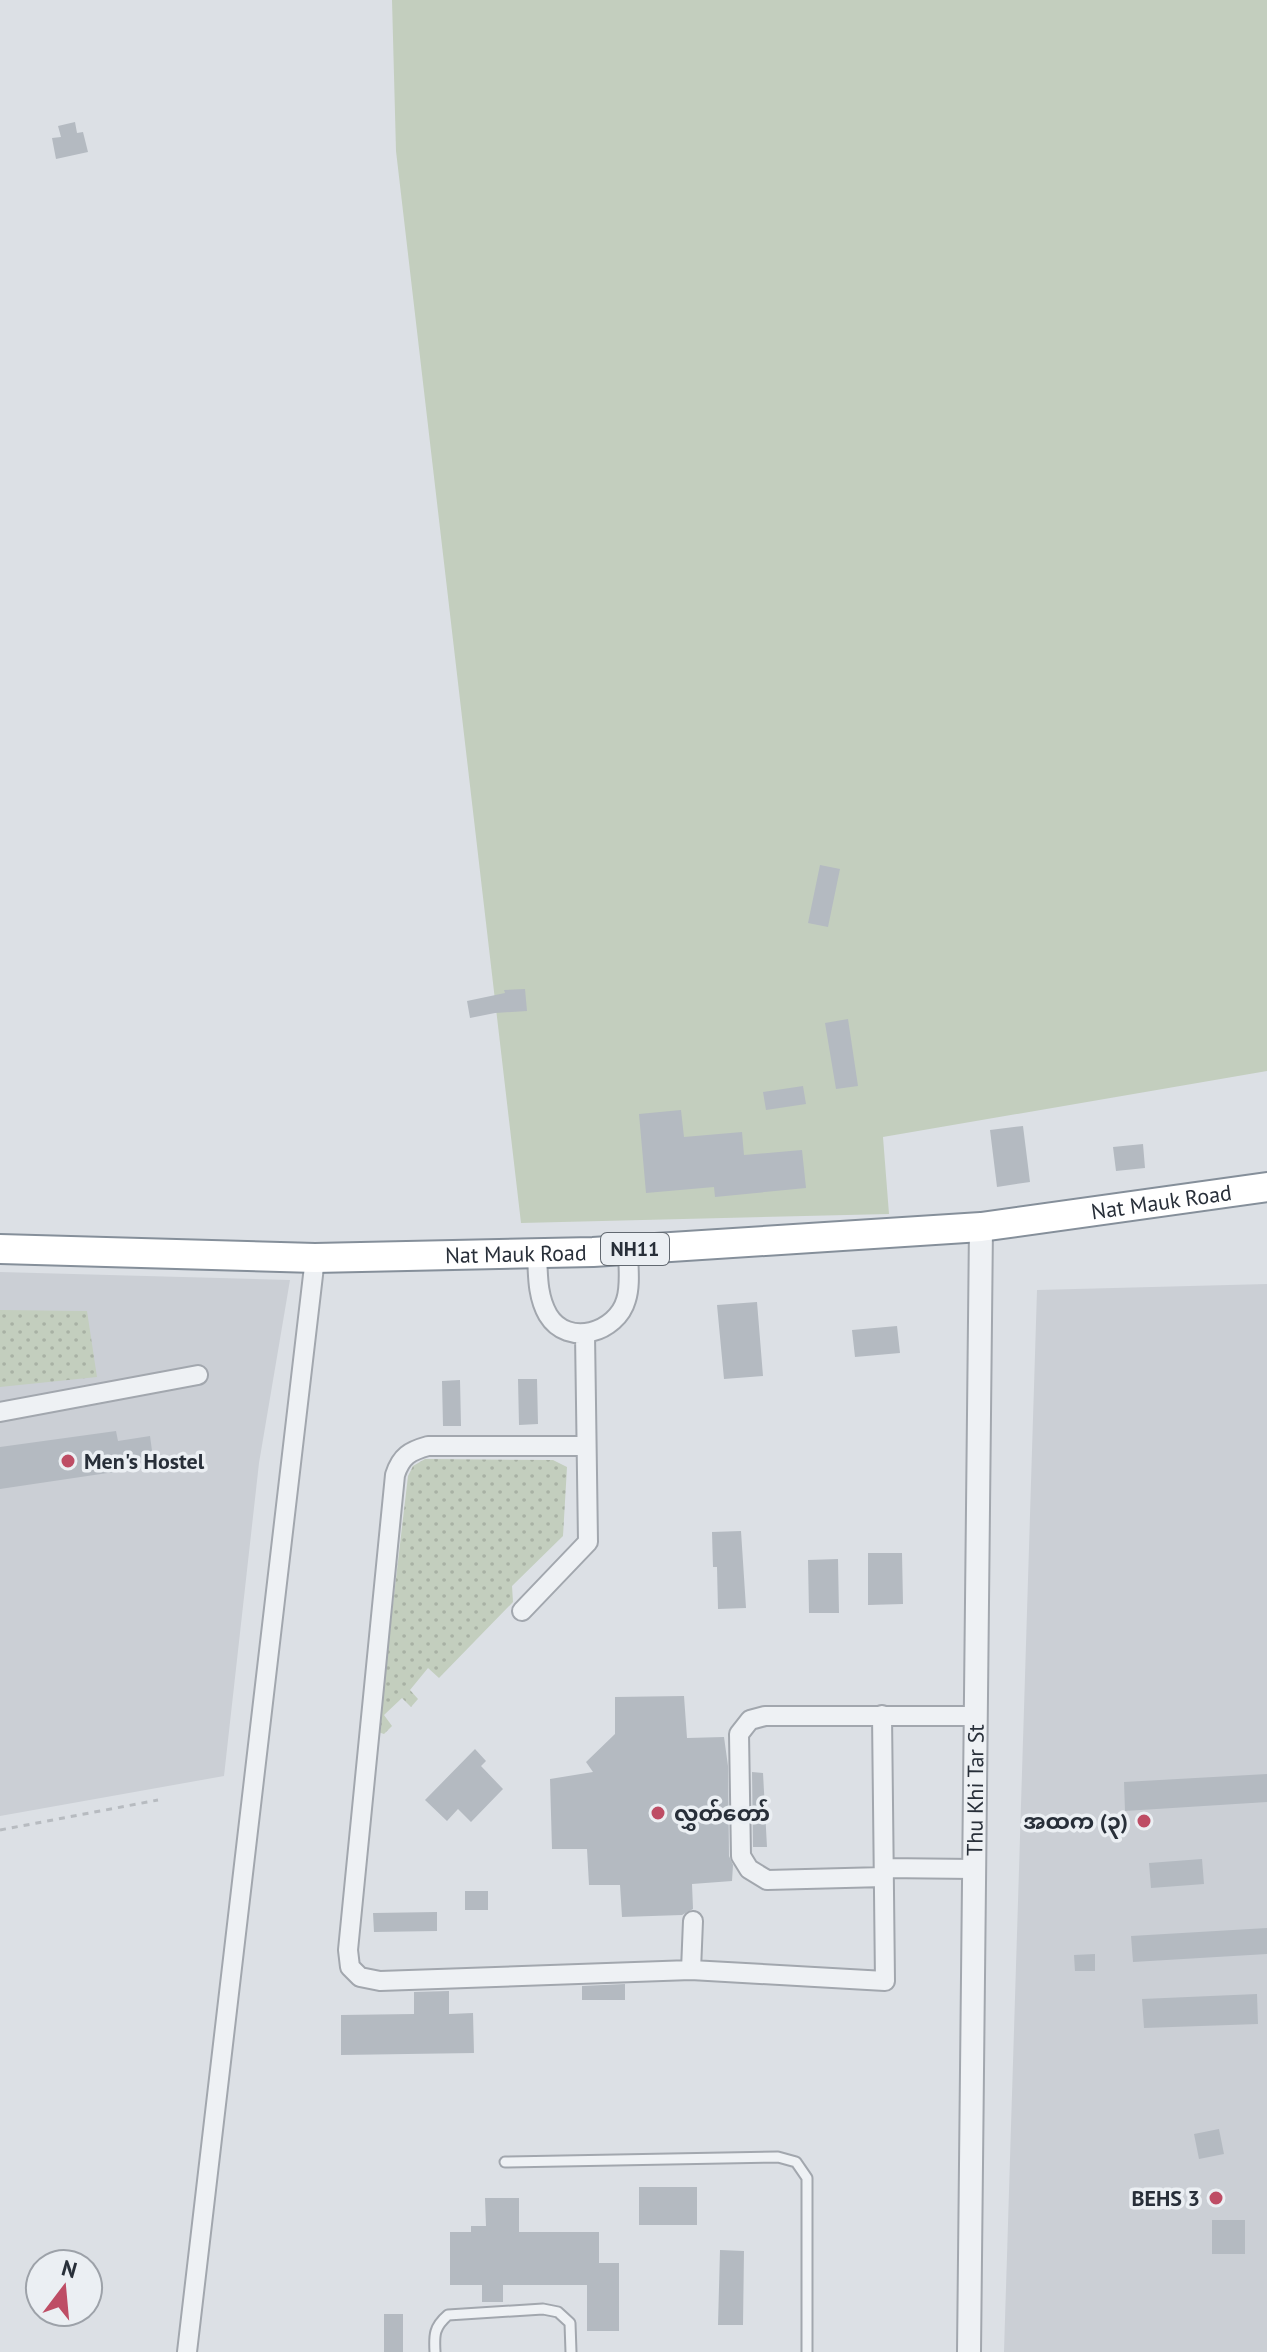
<svg xmlns="http://www.w3.org/2000/svg" width="1267" height="2352" viewBox="0 0 1267 2352" font-family="'PT Sans','Noto Sans Myanmar',sans-serif">
<defs>
<pattern id="park-dots" width="8" height="8" patternUnits="userSpaceOnUse" patternTransform="scale(2)"><rect width="8" height="8" fill="#c3cebe"/><path d="M2 2h.1M6 6h.1" fill="none" stroke="#a8b1a4" stroke-width="1.8" stroke-linecap="round"/></pattern>
</defs>
<rect width="100%" height="100%" fill="#dce0e5"/>
<!-- built -->
<path fill="#cbcfd5" d="M0,1272L290,1280L259,1463L224,1776L0,1816Z
M1267,1284V2352H1004L1037,1290Z"/>
<!-- grass -->
<path fill="#c3cebe" d="M392,0H1267V1071L883,1137L889,1214L521,1223L396,151Z"/>
<!-- park -->
<path fill="url(#park-dots)" d="M0,1310L87,1311L97,1377L0,1387Z
M425,1459L553,1460L567,1467L563,1536L512,1586L513,1602L439,1678L428,1668L410,1690L418,1699L411,1707L402,1698L384,1715L392,1726L384,1734L378,1732L408,1476L413,1466Z"/>
<!-- building -->
<path fill="#b4bac1" d="M75,122L77,133L83,132L88,152L56,159L52,138L61,137L58,126Z
M820,865L840,869L828,927L808,923Z
M525,989L527,1011L495,1013L470,1018L467,1001L505,993L504,990Z
M848,1019L858,1086L836,1089L825,1023Z
M803,1086L806,1104L766,1110L763,1092Z
M681,1110L684,1137L742,1132L744,1155L802,1150L806,1188L715,1197L714,1187L646,1193L639,1114Z
M1023,1126L1030,1182L997,1187L990,1130Z
M1143,1144L1145,1168L1116,1171L1113,1147Z
M757,1302L763,1376L724,1379L717,1305Z
M897,1326L900,1353L855,1357L852,1330Z
M518,1379H537L538,1424L519,1425Z
M460,1380L461,1426H443L442,1381Z
M116,1431L118,1441L150,1436L153,1458L120,1463L121,1471L0,1489V1447Z
M741,1531L746,1608L718,1609L717,1567H713L712,1532Z
M868,1553H902L903,1604L868,1605Z
M838,1559L839,1613H809L808,1560Z
M684,1696L687,1738L724,1737L728,1766L729,1856L733,1865L732,1881L692,1884L693,1909L682,1915L622,1917L620,1885H589L587,1849H552L550,1779L593,1772L586,1762L615,1734V1697Z
M475,1749L486,1761L481,1766L503,1789L471,1822L458,1809L447,1821L425,1800Z
M752,1772L763,1773L767,1847H753Z
M1267,1774V1802L1125,1811L1124,1782Z
M1202,1859L1204,1884L1151,1888L1149,1863Z
M465,1891H488V1910H465Z
M437,1912V1931L374,1932L373,1913Z
M1267,1928V1954L1133,1962L1131,1936Z
M1095,1954V1971H1075L1074,1955Z
M625,1984V2000H582V1986Z
M449,1991V2014L473,2013L474,2053L341,2055V2015L414,2014V1992Z
M1257,1994L1258,2024L1144,2028L1142,1999Z
M1219,2129L1224,2154L1199,2159L1194,2134Z
M639,2187H697V2225H639Z
M485,2198H519V2232H599V2263H619V2331H587V2285H503V2302H482V2285H450V2232H471V2226H486Z
M1212,2220H1245V2254H1212Z
M720,2250L744,2251L743,2325H718Z
M384,2314H403V2352H384Z"/>
<g fill="none" stroke-linecap="round" stroke-linejoin="round">
<!-- service casing -->
<g stroke="#a2a7ae" stroke-width="13">
<path id="service" d="M505,2162L778,2157L796,2162L807,2178V2352
M435,2352C434,2335 434,2327 448,2315L543,2309L558,2312L570,2323L571,2352"/>
</g>
<!-- minor casing -->
<g stroke="#a2a7ae" stroke-width="22">
<path id="minor" d="M537,1253C538,1274 537,1296 548,1315C568,1348 617,1332 626,1300C631,1285 628,1265 628,1249
M0,1412L198,1375
M586,1446H428C410,1451 401,1456 395,1475L348,1950L350,1967L360,1977L380,1981L691,1970L885,1981L882,1715
M522,1611L588,1542L585,1334
M884,1868L974,1869
M884,1877L767,1880L749,1869L741,1856L739,1734L750,1720L765,1716H976
M691,1970L693,1921
M187,2352L315,1258"/>
</g>
<!-- tertiary casing -->
<g stroke="#a2a7ae" stroke-width="26">
<g id="tertiary">
<path id="s1" d="M969,2352L981,1227"/>
</g>
</g>
<!-- trunk casing -->
<g stroke="#858f9a" stroke-width="32">
<g id="trunk">
<path id="s2" d="M0,1249L315,1258L593,1252L981,1227L1267,1187"/>
</g>
</g>
<!-- path -->
<path stroke="#b7bbc0" stroke-width="3" stroke-dasharray="6 6" stroke-linecap="butt" d="M0,1830L158,1800"/>
<!-- service -->
<use href="#service" stroke="#eef1f4" stroke-width="9"/>
<!-- minor -->
<use href="#minor" stroke="#eef1f4" stroke-width="18"/>
<!-- tertiary -->
<use href="#tertiary" stroke="#eef1f4" stroke-width="22"/>
<!-- trunk -->
<use href="#trunk" stroke="#fff" stroke-width="28"/>
</g>
<!-- markers -->
<g fill="#be4d65" stroke="#ebeff3" stroke-width="3">
<circle cx="68" cy="1461" r="8"/>
<circle cx="658" cy="1813" r="8"/>
<circle cx="1144" cy="1821" r="8"/>
<circle cx="1216" cy="2198" r="8"/>
</g>
<g text-anchor="middle" stroke-width="7" stroke-linejoin="round" paint-order="stroke">
<!-- shield labels -->
<rect fill="#ebeff3" stroke="#626971" stroke-width="2" x="601" y="1233" width="68" height="32" rx="6"/>
<g font-size="20" font-weight="bold" fill="#282f39">
<text x="635" y="1256">NH11</text>
</g>
<!-- street labels -->
<g font-size="22" fill="#282f39" stroke="#ebeff3">
<text dy="8" stroke="none"><textPath href="#s2" startOffset="1164">Nat Mauk Road</textPath></text>
<text dy="8" stroke="none"><textPath href="#s2" startOffset="516">Nat Mauk Road</textPath></text>
<text dy="8" stroke="none"><textPath href="#s1" startOffset="562">Thu Khi Tar St</textPath></text>
</g>
<!-- poi labels -->
<g font-size="22" font-weight="bold" fill="#282f39" stroke="#ebeff3" text-anchor="start">
<text x="84" y="1469">Men's Hostel</text>
<text x="674" y="1821">လွှတ်တော်</text>
<text x="1128" y="1829" text-anchor="end">အထက (၃)</text>
<text x="1200" y="2206" text-anchor="end">BEHS 3</text>
</g>
</g>
<!-- north arrow -->
<g transform="translate(64 2288) rotate(16)"><circle r="38" fill="#ebeff3" stroke="#9da2a9" stroke-width="2"/>
<path d="M0-6L14 30L0 20L-14 30Z" fill="#be4d65"/>
<text y="-12" font-size="22" font-weight="bold" text-anchor="middle" fill="#282f39">N</text>
</g>
</svg>
